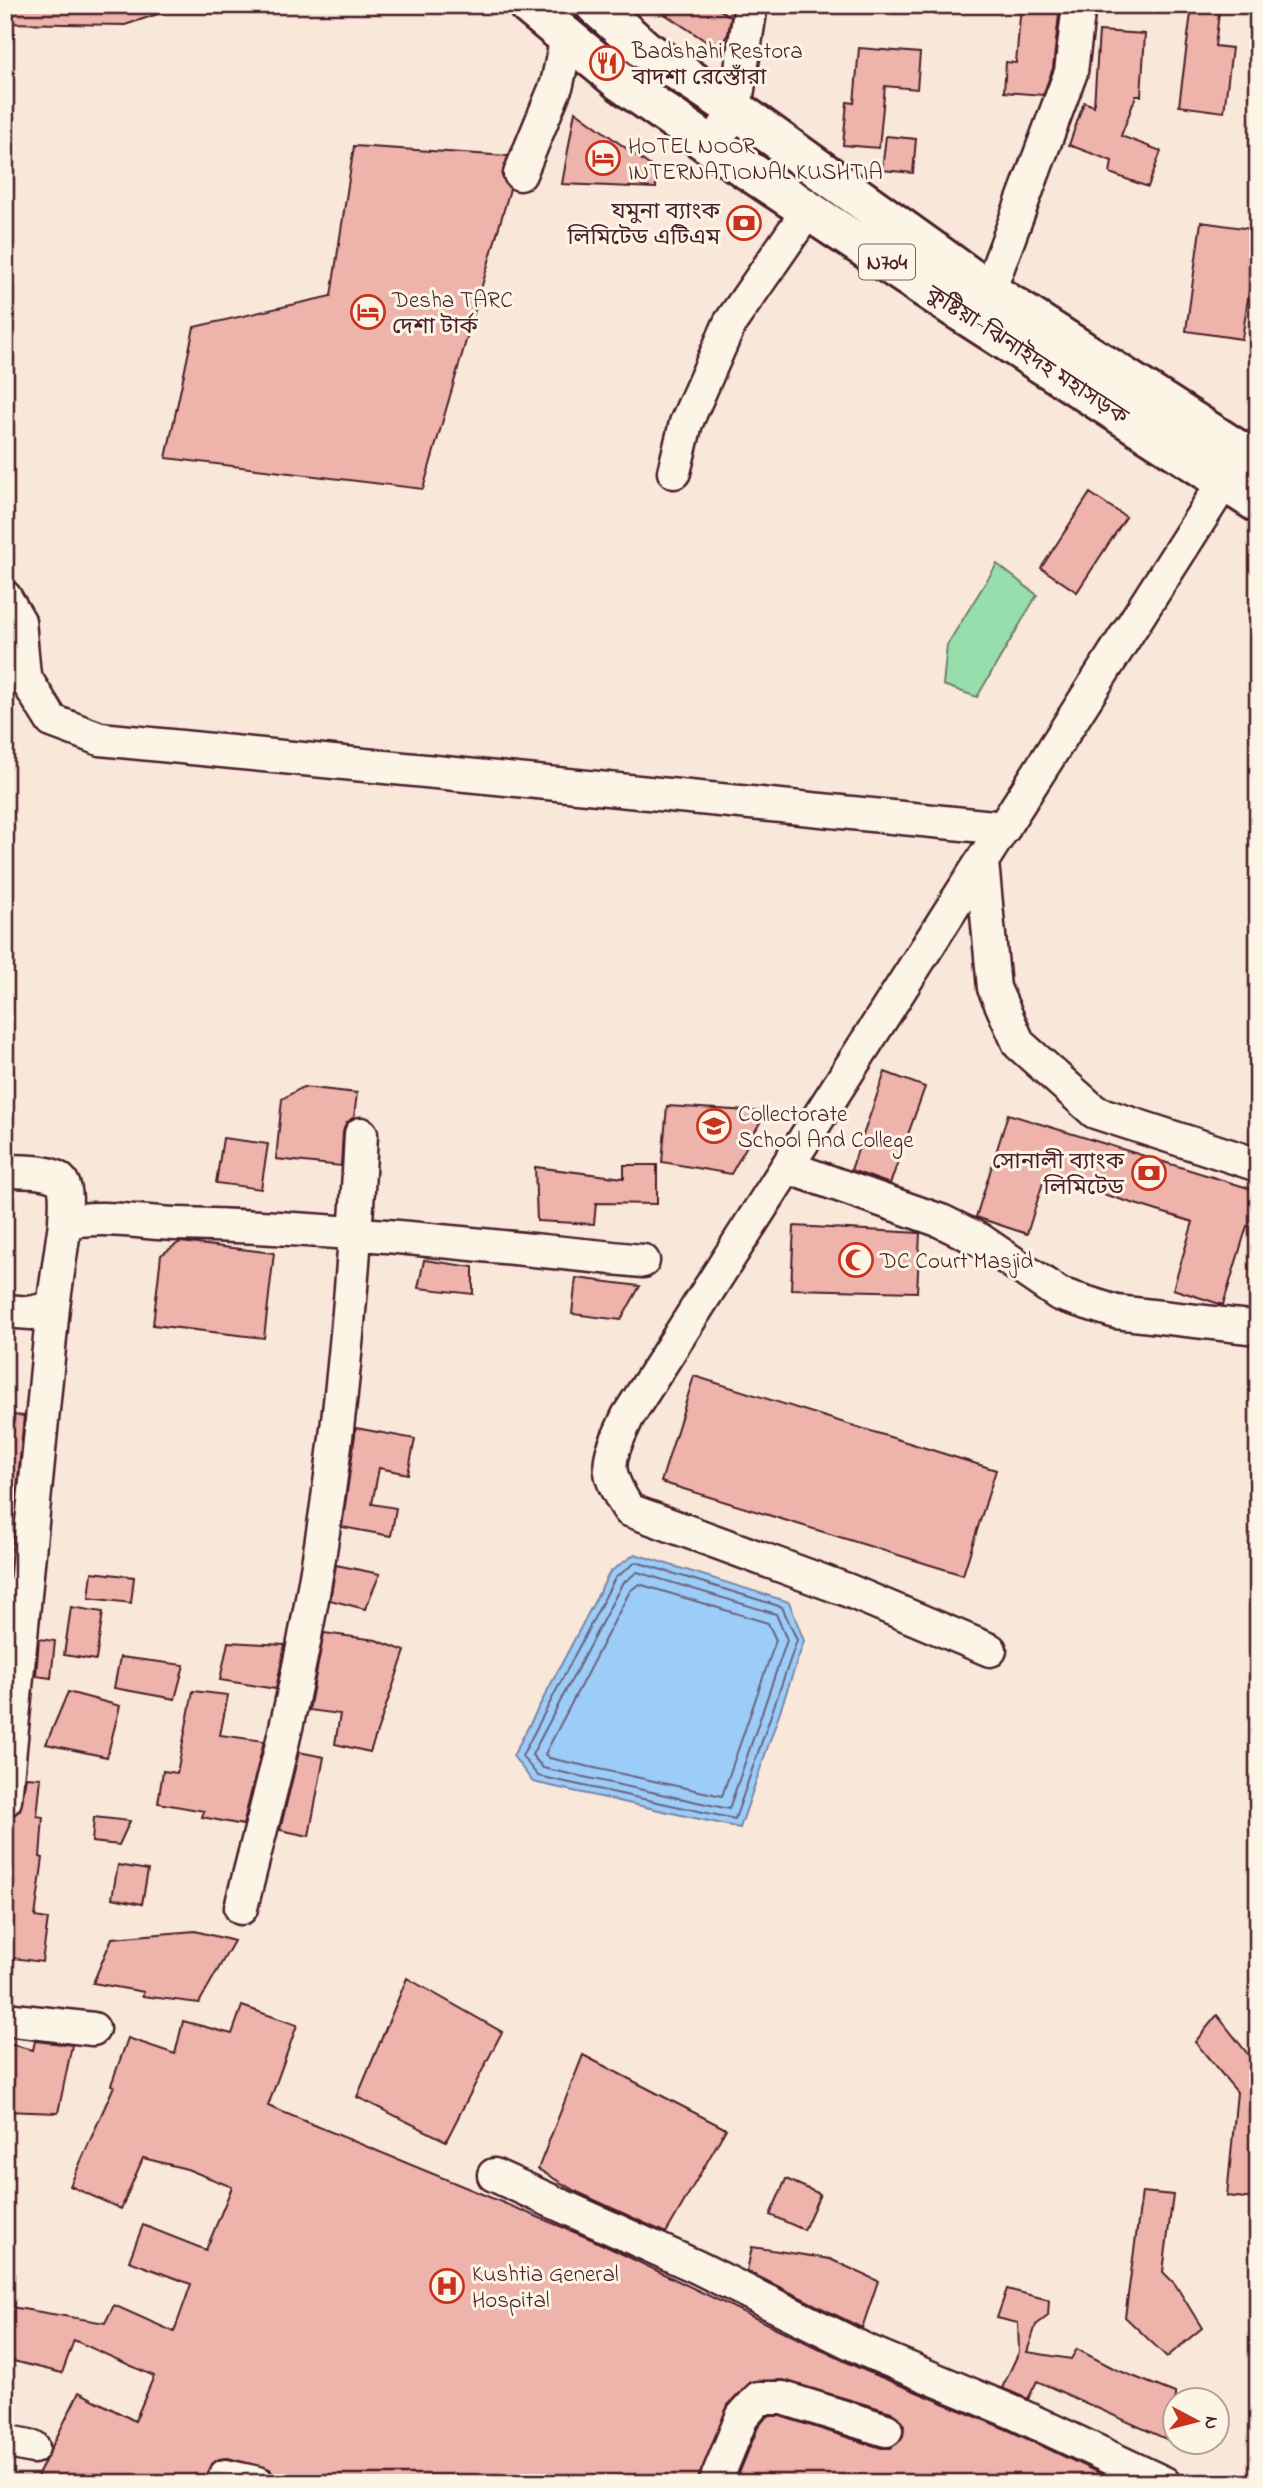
<svg xmlns="http://www.w3.org/2000/svg" width="1263" height="2488" viewBox="0 0 1263 2488" font-family="'Indie Flower','Noto Sans Bengali',sans-serif">
<rect width="100%" height="100%" fill="#f9e8d9"/>
<filter id="ink" filterUnits="userSpaceOnUse"><feTurbulence type="fractalNoise" baseFrequency=".0143" numOctaves="2"/><feDisplacementMap in="SourceGraphic" scale="14" xChannelSelector="R" yChannelSelector="G"/><feConvolveMatrix kernelMatrix="1 2 1 2 8 2 1 2 1" color-interpolation-filters="sRGB"/></filter>
<g filter="url(#ink)">
<!-- green -->
<path fill="#96deac" stroke="#707e6c" stroke-width="2" d="M997,564L1037,595L977,697L943,685L947,645Z"/>
<!-- water -->
<path fill="#9cccf8" stroke="#7b87a6" stroke-width="2" d="M635,1554L789,1602L804,1641L740,1828L533,1782L513,1756L610,1572Z"/>
<g fill="none" stroke-linecap="round" stroke-linejoin="round">
<!-- shore -->
<path stroke="#6b647d" stroke-width="2" d="M636,1562L782,1607L797,1640L735,1819L538,1776L522,1756L615,1578Z
M637,1572L776,1614L787,1640L729,1809L543,1768L532,1755L622,1584Z
M639,1584L768,1623L776,1640L722,1796L549,1758L545,1754L630,1591Z"/>
</g>
<!-- building -->
<path fill="#eeb3aa" stroke="#4a1f2b" stroke-width="2" d="M5,5H172L173,9L125,25L5,23Z
M651,5H712L731,17L728,34L718,49Z
M1021,5H1060L1053,68L1043,95L1004,92L1006,62L1016,63Z
M1192,5H1220L1215,46L1232,48L1224,112L1179,106Z
M1099,31L1145,34L1141,96H1136L1121,136L1161,151L1148,187L1110,173L1112,161L1069,145L1084,102L1094,106Z
M859,48L920,53L917,89L885,86L879,148L843,145L847,102L854,103Z
M575,111L656,170V188L562,184Z
M886,136L916,139L913,173L882,170Z
M354,146L508,156L502,176L510,189L423,489L166,458L194,327L331,296Z
M1201,222L1258,230L1242,339L1186,331Z
M1090,493L1126,517L1077,592L1041,568Z
M885,1072L925,1087L890,1184L851,1170Z
M303,1087L357,1093L354,1117L346,1123L343,1132L341,1166L276,1159L282,1099Z
M667,1106L766,1112L731,1174L662,1162Z
M1008,1114L1258,1191V1229L1247,1226L1223,1305L1173,1289L1193,1222L1045,1176L1027,1234L976,1217Z
M223,1138L268,1144L261,1189L216,1183Z
M624,1165H657V1204L596,1203L594,1224L537,1221L535,1167L624,1178Z
M794,1226L920,1233L917,1292L791,1289Z
M180,1242L274,1253L264,1338L153,1325L161,1255Z
M424,1260L473,1267V1294L418,1288Z
M576,1278L640,1286L621,1320L572,1314Z
M694,1376L996,1470L963,1575L661,1482Z
M12,1415L24,1416L13,1531L5,1530V1463Z
M356,1428L415,1439L408,1474L379,1468L372,1504L396,1508L391,1536L342,1527Z
M336,1565L380,1574L365,1609L330,1600Z
M92,1572L134,1577L131,1603L89,1598Z
M71,1607L103,1612L96,1660L64,1655Z
M324,1633L376,1640L405,1651L370,1752L335,1744L340,1714L309,1710Z
M39,1639L55,1641L51,1678L36,1676Z
M228,1642L285,1645L276,1689L220,1680Z
M120,1657L184,1665L175,1699L114,1688Z
M193,1691L228,1695L220,1735L264,1741L243,1825L202,1817L204,1811L158,1803L163,1771L177,1773Z
M68,1692L120,1706L107,1757L46,1744Z
M299,1752L324,1757L309,1836L280,1830Z
M26,1777L41,1778L37,1816L43,1817L40,1857L43,1858L35,1917L48,1919L42,1962L5,1957L7,1818L20,1810Z
M94,1817L130,1821L119,1845L92,1842Z
M118,1865L148,1870L142,1904L112,1898Z
M195,1931L234,1941L199,2003L142,1996L144,1992L93,1983L112,1938Z
M407,1978L502,2032L446,2141L357,2097Z
M242,2006L297,2025L268,2106L591,2239L859,2368L1008,2430L1120,2483H735L758,2427L767,2416H780L881,2448H891L903,2436L904,2425L891,2412L783,2380L751,2382L728,2405L697,2483H276L270,2469L228,2458L219,2459L211,2464L207,2473L208,2483H34L79,2392L135,2421L154,2376L74,2340L62,2373L5,2359V2306L105,2323L114,2305L174,2332L191,2284L129,2261L143,2225L206,2250L232,2187L187,2169L143,2158L121,2209L70,2186L114,2086L111,2085L128,2038L175,2054L183,2021L232,2034Z
M1217,2015L1258,2067V2175L1255,2199L1227,2196L1237,2092L1195,2042Z
M35,2041L72,2045L58,2113L5,2111V2043L33,2050Z
M583,2055L726,2129L666,2233L575,2191L538,2169Z
M786,2179L820,2194L804,2230L770,2215Z
M1142,2192L1173,2195L1163,2272L1175,2284L1202,2328L1167,2357L1125,2317Z
M752,2247L830,2259L878,2281L862,2328L747,2271Z
M1007,2289L1049,2300L1048,2316L1036,2325L1027,2352L1071,2359L1077,2349L1115,2369L1175,2393V2443L1037,2381L1028,2399L1002,2388L1019,2352L1018,2323L997,2318Z"/>
<g fill="none" stroke-linecap="round" stroke-linejoin="round">
<!-- minor casing -->
<g stroke="#4a1f2b" stroke-width="37">
<path id="minor" d="M713,147L735,109L751,5
M520,174L557,84L567,37
M989,291L1071,72L1079,5
M674,472L686,423L730,323L809,209
M5,597L19,621L24,676L52,721L100,739L1004,828
M982,862L994,988L1019,1044L1095,1112L1258,1165
M787,1167L941,1221L980,1240L1059,1294L1116,1312L1258,1328
M5,1171C19,1172 57,1169 63,1184C68,1194 65,1212 65,1223
M5,1311L31,1313L53,1307L65,1223C95,1214 143,1223 176,1224C332,1227 487,1246 643,1261
M990,1650L847,1590L629,1510C601,1467 608,1460 628,1416L1236,463
M5,1800L53,1307
M241,1908C259,1834 280,1761 295,1686C334,1505 352,1319 361,1134
M5,2019L93,2029
M494,2175L697,2267L867,2351L1015,2413L1164,2483
M5,2441L33,2447
M225,2476L258,2483
M715,2483L742,2417L759,2398H783L886,2430"/>
</g>
<!-- highway casing -->
<g stroke="#4a1f2b" stroke-width="44">
<path id="highway" d="M528,5L621,82L713,147L955,308L1258,503
M595,5L644,49L735,109L989,291L1258,463"/>
</g>
<!-- minor -->
<use href="#minor" stroke="#fcf5e5" stroke-width="32"/>
<!-- highway -->
<use href="#highway" stroke="#fcf5e5" stroke-width="38"/>
</g>
</g>
<!-- icons -->
<defs>
<g id="restaurant-ring" transform="scale(1.75)"><circle r="9.5" fill="#fcf5e5" stroke="#c8321e" stroke-width="1.5"/><path d="M-5-6h1v4h1v-4h1v4h1v-4h1v5L-1.5 .5V6h-2V.5L-5-1ZM5-6V6H3V1.5H1.5Q1.5-4 5-6Z" fill="#c8321e"/></g>
<g id="hotel-ring" transform="scale(1.75)"><circle r="9.5" fill="#fcf5e5" stroke="#c8321e" stroke-width="1.5"/><path d="M-6-4.5h1.5V1H6V5H4.5V3h-9V5H-6ZM-4 0a1.8 1.8 0 1 1 3.6 0ZM.5 0V-2.5h3Q6-2.5 6 0Z" fill="#c8321e"/></g>
<g id="bank-ring" transform="scale(1.75)"><circle r="9.5" fill="#fcf5e5" stroke="#c8321e" stroke-width="1.5"/><path d="M-6-4H6V4H-6ZM0-2.3a2.3 2.3 0 1 0 0 4.6a2.3 2.3 0 1 0 0-4.6Z" fill="#c8321e"/></g>
<g id="school-ring" transform="scale(1.75)"><circle r="9.5" fill="#fcf5e5" stroke="#c8321e" stroke-width="1.5"/><path d="M0-5L7-2L0 1L-7-2ZM-4 1L0 2.5L4 1V4Q0 6-4 4Z" fill="#c8321e"/></g>
<g id="mosque-ring" transform="scale(1.75)"><circle r="9.5" fill="#fcf5e5" stroke="#c8321e" stroke-width="1.5"/><path d="M3.5-4.9A6 6 0 1 0 3.5 4.9A5 5 0 1 1 3.5-4.9Z" fill="#c8321e"/></g>
<g id="hospital-ring" transform="scale(1.75)"><circle r="9.5" fill="#fcf5e5" stroke="#c8321e" stroke-width="1.5"/><path d="M-5-5h3v3.5h4V-5h3V5h-3V1.5h-4V5h-3Z" fill="#c8321e"/></g>
</defs>
<g fill-rule="evenodd">
<use href="#restaurant-ring" x="607" y="63"/>
<use href="#hotel-ring" x="603" y="158"/>
<use href="#bank-ring" x="744" y="223"/>
<use href="#hotel-ring" x="368" y="312"/>
<use href="#school-ring" x="714" y="1126"/>
<use href="#bank-ring" x="1149" y="1173"/>
<use href="#mosque-ring" x="856" y="1260"/>
<use href="#hospital-ring" x="447" y="2286"/>
</g>
<g text-anchor="middle" stroke-width="6" stroke-linejoin="round" paint-order="stroke">
<!-- shield labels -->
<rect fill="#fcf5e5" stroke="#7f5f63" stroke-width="2" x="859" y="244.5" width="56" height="35" rx="5"/>
<g font-size="21" font-weight="bold" fill="#4a1f2b">
<text x="887" y="269">N704</text>
</g>
<!-- poi labels -->
<g font-size="23" fill="#4a1f2b" stroke="#fcf5e5" text-anchor="start">
<text x="632" y="58">Badshahi Restora<tspan x="632" dy="26">বাদশা রেস্তোঁরা</tspan></text>
<text x="628" y="153">HOTEL NOOR<tspan x="628" dy="26">INTERNATIONAL KUSHTIA</tspan></text>
<text x="720" y="218" text-anchor="end">যমুনা ব্যাংক<tspan x="720" dy="26">লিমিটেড এটিএম</tspan></text>
<text x="392" y="307">Desha TARC<tspan x="392" dy="26">দেশা টার্ক</tspan></text>
<text x="738" y="1121">Collectorate<tspan x="738" dy="26">School And College</tspan></text>
<text x="1124" y="1168" text-anchor="end">সোনালী ব্যাংক<tspan x="1124" dy="26">লিমিটেড</tspan></text>
<text x="880" y="1268">DC Court Masjid</text>
<text x="472" y="2281">Kushtia General<tspan x="472" dy="26">Hospital</tspan></text>
</g>
<!-- street labels -->
<g font-size="23" fill="#4a1f2b" stroke="#fcf5e5">
<text transform="translate(1028 354) rotate(33)" y="8">কুষ্টিয়া-ঝিনাইদহ মহাসড়ক</text>
</g>
</g>
<!-- margin -->
<rect width="1263" height="2488" fill="none" stroke="#fcf5e5" stroke-width="28"/>
<rect x="14" y="14" width="1235" height="2460" fill="none" stroke="#4a1f2b" stroke-width="2.5" filter="url(#ink)"/>
<!-- north arrow -->
<g transform="translate(1196 2421) rotate(97)"><circle r="33" fill="#fcf5e5" stroke="#b59f9b" stroke-width="2"/>
<path d="M0-5L12 26L0 18L-12 26Z" fill="#c8321e"/>
<text y="-10" font-size="19" font-weight="bold" text-anchor="middle" fill="#4a1f2b">N</text>
</g>
</svg>
